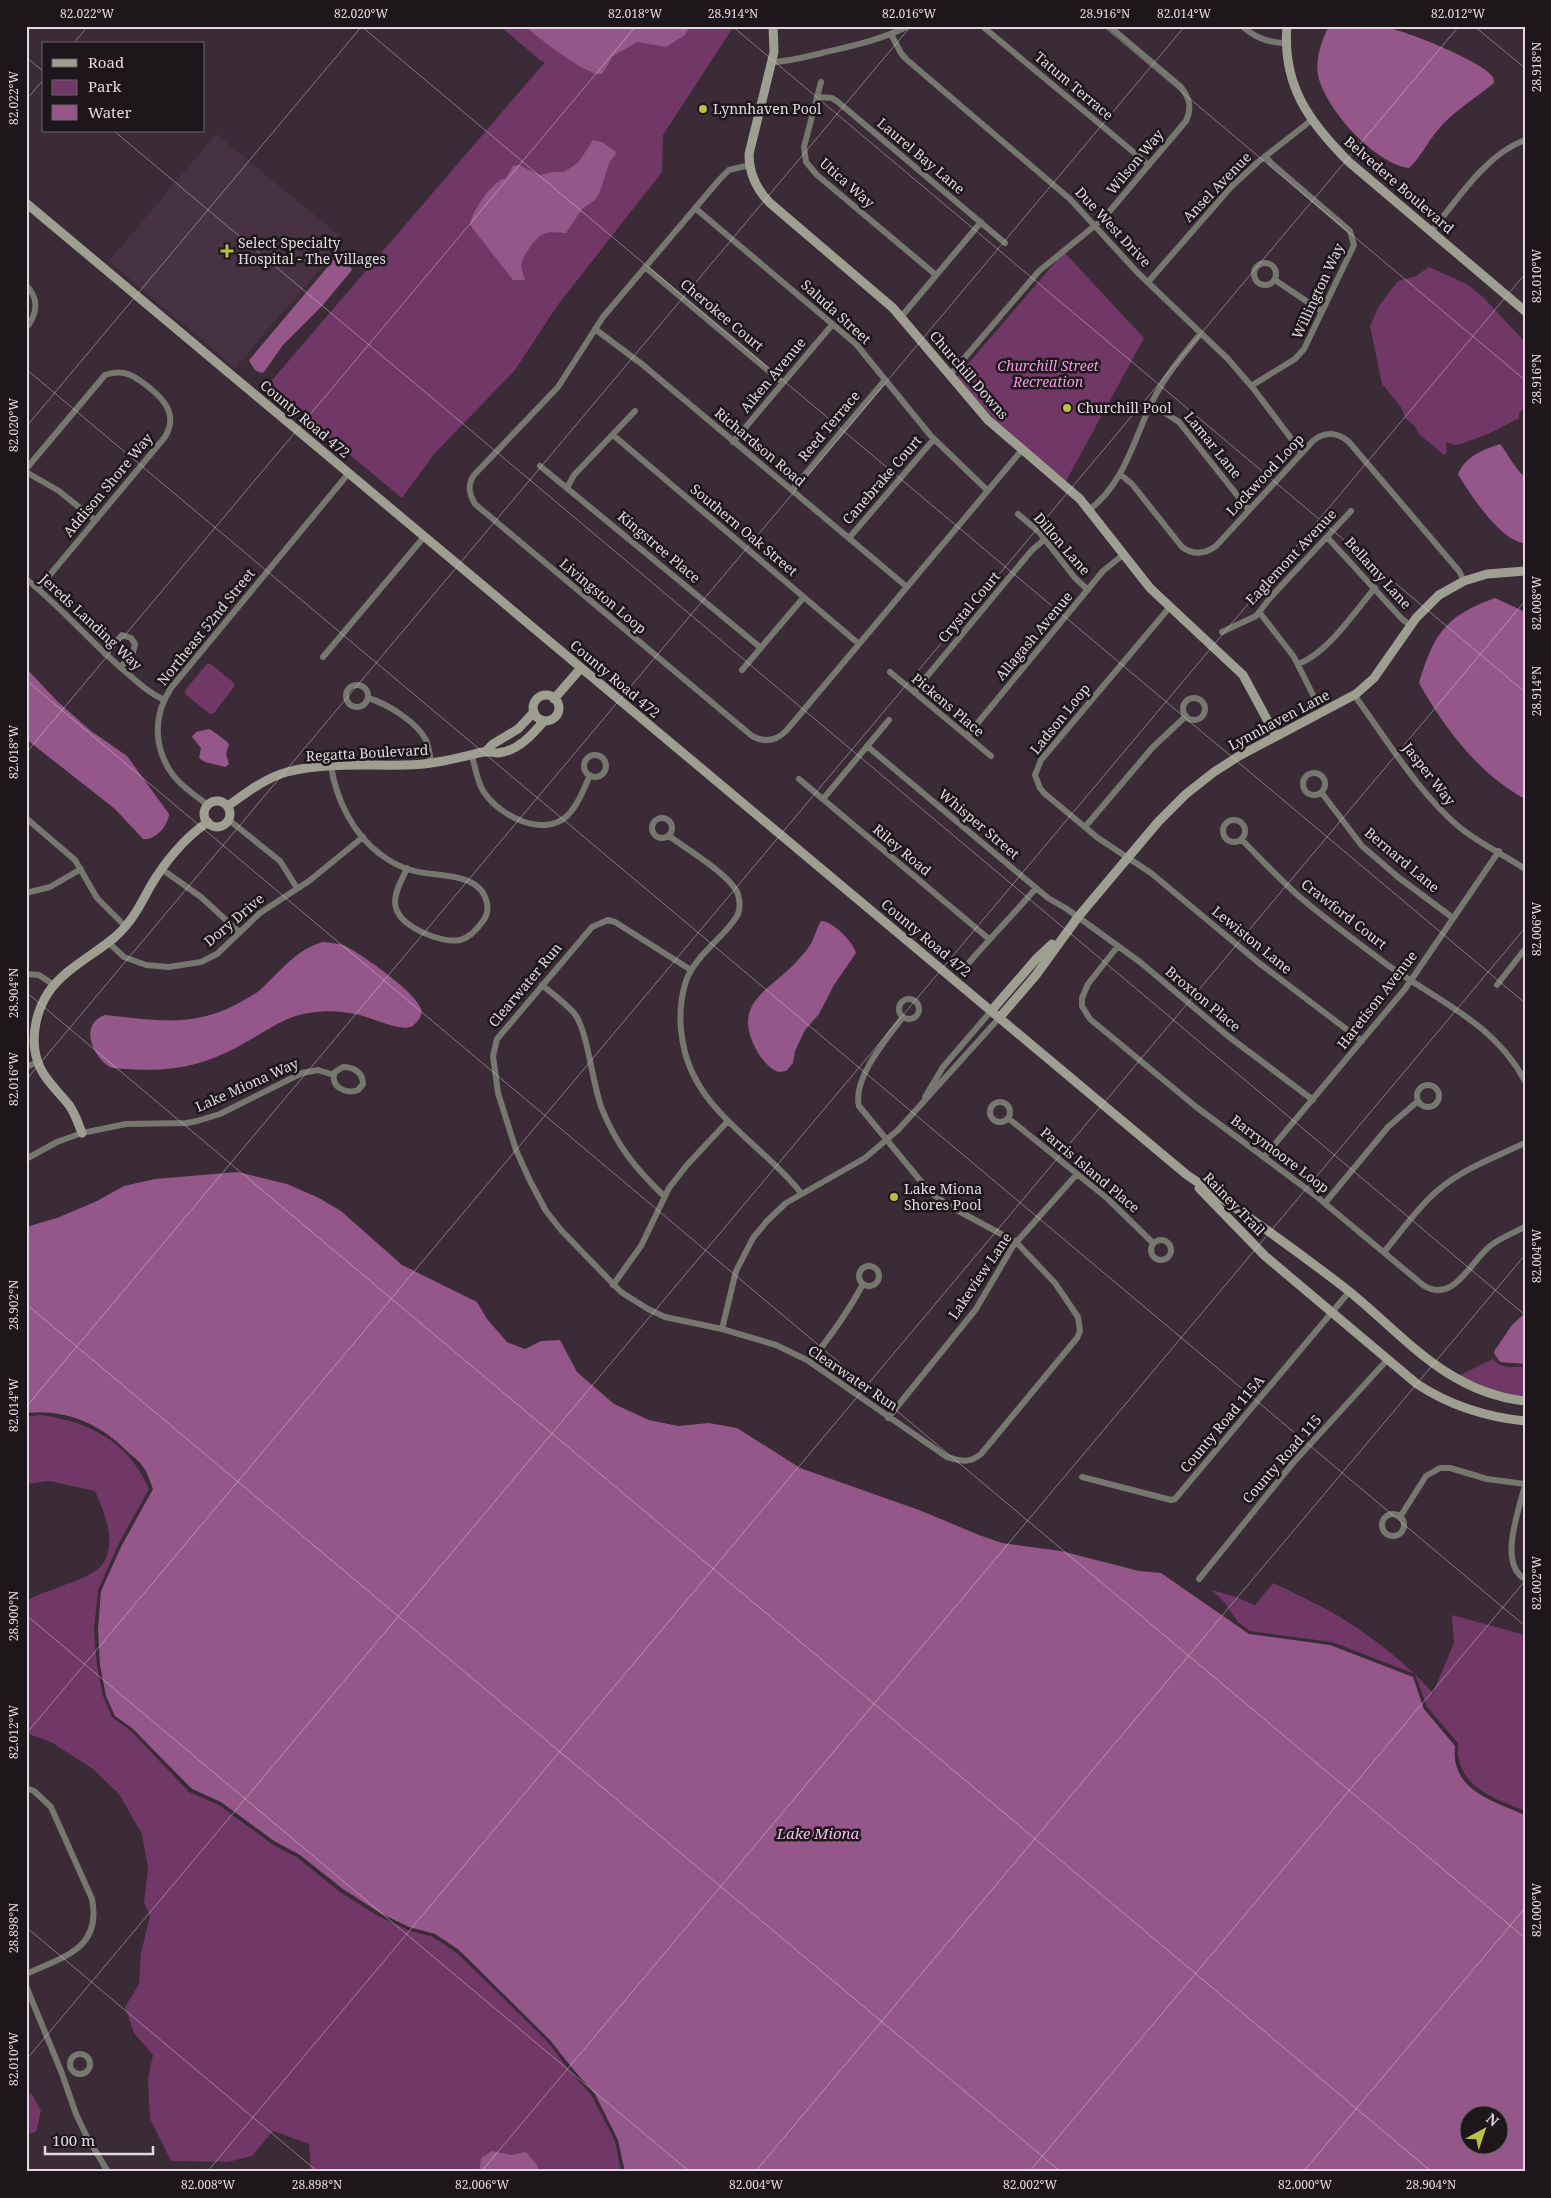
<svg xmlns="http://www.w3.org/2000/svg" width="1551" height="2198" viewBox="0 0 1551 2198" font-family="'Noto Serif',serif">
<rect width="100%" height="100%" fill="#3a2b37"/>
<!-- built -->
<path fill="#463242" d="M216,134L345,240L235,368L109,261Z"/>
<!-- green -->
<path fill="#703767" d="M500,26H734L663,135L662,172L557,306L515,370L435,453L402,498L267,386L545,62L541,61Z
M1064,252L1144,338L1066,481L1003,428L956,378Z
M1429,267L1467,284L1483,297L1525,342V407L1519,414V418L1488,434L1461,444L1454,445L1446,442L1447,453L1444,455L1419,434L1414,425L1406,419L1401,407L1382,384L1370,326L1379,306L1398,281L1416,276Z
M207,664H211L234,683V687L214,713L210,714L186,695L185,690Z
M1493,1359C1501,1370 1513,1366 1525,1367V1397L1489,1389L1458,1376Z
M40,1415C89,1421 129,1442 149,1489L119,1543L98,1590L94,1631L97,1666L103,1696L112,1717L130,1730L189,1792L219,1805L272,1844L298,1858L340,1892L378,1916L408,1930L433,1937L457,1953L548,2042L569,2070L592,2096L615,2141L621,2172H311L309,2144L273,2131L252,2156L228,2162L171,2161L150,2119L148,2078L153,2055L134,2033L125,2007L139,1984L141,1953L150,1916L144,1903L148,1868L142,1834L119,1794L93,1769L51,1742L26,1733V1602C36,1594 50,1591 62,1586C72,1582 96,1574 102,1565C118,1543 104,1512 95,1491L49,1481L26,1484V1417Z
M1273,1583C1298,1595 1325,1607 1348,1622C1379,1642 1409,1666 1433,1693L1454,1643L1452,1615L1525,1635V1811C1497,1799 1463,1790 1458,1755C1457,1751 1458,1747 1458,1743L1427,1707L1415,1674L1332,1642L1250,1631L1238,1622L1224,1602L1212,1590L1233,1596L1255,1605Z
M26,2091L32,2094L41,2111L36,2132L26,2134Z"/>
<!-- water -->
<path fill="#95578a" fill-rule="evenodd" d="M525,26H690L685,35L666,47L637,42L613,56L602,74C588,77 537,37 525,26Z
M1329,26C1348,26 1368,25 1387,28C1405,30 1483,62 1492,76C1494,78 1494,81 1494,83C1476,98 1452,112 1437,131C1427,143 1421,157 1409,168C1375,164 1325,109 1318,75C1315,59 1322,39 1329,26Z
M593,140L602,142L615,151L616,154L610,161L599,194L595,200L582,209L566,233L550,232L541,235L532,244L523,258L521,266L525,280H513L470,225C471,212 493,180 506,178L513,166L519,165L540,175L553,172H564L578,163Z
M336,257C342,257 350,264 352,270L322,306L283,345L264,372L261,373L255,370L249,361L250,359Z
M1500,444C1509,455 1514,468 1525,477V543C1502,543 1469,493 1458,474C1466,456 1482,450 1500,444Z
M1495,598L1525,612V799C1478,773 1445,729 1419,683C1434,634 1445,616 1495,598Z
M26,668L58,702L91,731L127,756L169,814C168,826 155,841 143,839L115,809L26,739Z
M209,729C213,731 227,741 229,744L226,754L229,764L225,767L205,762L199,758L201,748L192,737L196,732Z
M821,921C833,921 853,942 856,953L834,985L819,1014L805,1030L795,1051L793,1063L786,1071L778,1072C766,1066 758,1055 753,1043C734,1000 774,988 798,960C803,954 808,949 812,942C815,935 817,927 821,921Z
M323,942C330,943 337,943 343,945C359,952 416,992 421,1009C423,1016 418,1021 413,1026C400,1033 370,1016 355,1014C341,1011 324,1010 309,1013C286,1016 268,1030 248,1041C200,1069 166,1073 112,1068C93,1059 78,1024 105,1015C153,1020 192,1028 237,1004C244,1000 253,996 260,990C280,972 295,950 323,942Z
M238,1172L287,1184L319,1198L341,1211L402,1265L477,1302L487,1319L507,1342L525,1349L541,1341L560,1340L577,1372L614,1404L649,1420L678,1426L709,1423L737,1428L800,1468L919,1510L979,1535L1002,1543L1061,1551L1139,1571L1161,1573L1249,1634L1330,1645L1413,1677L1424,1709L1455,1746C1450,1790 1493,1801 1525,1815V2172H625L618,2140L595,2094L572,2068L550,2040L459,1950L435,1934L409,1927L380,1913L343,1889L300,1855L274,1841L221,1802L192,1789L132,1728L115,1716L106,1696L100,1665L98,1630L101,1591L122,1545L153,1489C150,1482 148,1474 144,1468C140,1462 135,1458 130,1454C103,1425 66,1408 26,1413V1227L57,1218L97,1201L124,1186L155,1179ZM1468,2116H1498V2146H1468Z
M1525,1313V1364L1500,1362L1494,1353L1495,1350L1512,1325Z
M492,2151L511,2155L526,2152L537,2165L539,2172H479L481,2158Z"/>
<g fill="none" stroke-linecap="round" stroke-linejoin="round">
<!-- street -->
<path stroke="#76776e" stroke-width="6" d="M982,26L1149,165
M1242,26C1255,38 1268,43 1285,43
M891,34L901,53L906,59L1070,199L1138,273L1228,359L1253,388L1302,453
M771,62C789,62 805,57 822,53C851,46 881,40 908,26
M821,82L804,147L806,162L817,175L936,275
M817,97L832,98L838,102L1005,243
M750,165L729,170L719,180L603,317L558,387L474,475C467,485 469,494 475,504L752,736C765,743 776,741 786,731L1022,450
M695,208L856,344L931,436L988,491
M1431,232C1457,200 1486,154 1525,140
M1254 274a11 11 0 1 1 22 0a11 11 0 1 1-22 0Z
M645,267L783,383
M1275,280L1321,311
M1148,282L1231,187L1258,162L1313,119
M26,285C39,298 38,314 26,328
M901,317L981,222
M595,329L643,365L907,587
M949,376L1039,271L1103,219L1186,121C1192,108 1190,99 1181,87L1109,26
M1251,386L1295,359L1304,349L1354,245L1350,231L1271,163L1265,156
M1151,404L1179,422L1249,510
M613,435L859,644
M733,442L832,325
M540,466L761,648
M26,469L105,375C125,368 136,377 151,389C167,402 177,417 165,437L38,589
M26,472L59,491L95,520
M1120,474L1132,484L1182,547C1193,555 1205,554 1216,546L1313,441C1324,431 1338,432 1349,442L1459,571L1464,581
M567,488L574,475L635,411
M792,490L885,380
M1089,510C1124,484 1134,439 1152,402C1165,376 1183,355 1201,333
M1018,514L1039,532L1075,578L1088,590
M1327,537L1402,619L1410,625
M849,538L934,439
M26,579C60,606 88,639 120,667C134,679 147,692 164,700
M1169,608L1041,760L1035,775L1040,788L1044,793L1098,838L1151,873L1259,963L1362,1041
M1260,613L1294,657L1314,697
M1222,632L1256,616L1270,598L1351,511
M105,654L122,635L131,638L135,644L133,652L121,667
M323,657L424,537
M1298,664C1328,653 1354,612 1375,588
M742,670L804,597
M890,672L991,756
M346 696a11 11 0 1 1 22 0a11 11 0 1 1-22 0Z
M914,692L1032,550L1045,539
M1354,695C1386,738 1417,791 1458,826C1478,843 1503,854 1525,869
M368,698C386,703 417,722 426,740C429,747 430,755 431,763
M1183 709a11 11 0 1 1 22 0a11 11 0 1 1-22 0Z
M967,736L1103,571L1123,555
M867,746L1048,898L1067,909L1140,962L1228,1036L1313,1100
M584 766a11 11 0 1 1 22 0a11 11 0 1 1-22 0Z
M472,756C475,767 477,779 482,789C496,814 542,839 567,816C578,805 584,789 590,775
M331,766C336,799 353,834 380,854C389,861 400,867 411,870C434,878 480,870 487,903C488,909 487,916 483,921C478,928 469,938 460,940C442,944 401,927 396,908C392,895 402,880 407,868
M1303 784a11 11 0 1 1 22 0a11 11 0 1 1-22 0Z
M799,779L989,939
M1321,792L1362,846L1398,877L1453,918
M823,799L889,720
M208,805C196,796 182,787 173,775C153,748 153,715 171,688L348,474
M652 828a10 10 0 1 1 20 0a10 10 0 1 1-20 0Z
M26,818L75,860L97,898L125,926
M229,820L280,861L297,888
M1223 831a11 11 0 1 1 22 0a11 11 0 1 1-22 0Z
M1085,827L1152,748L1186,716
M669,836C687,849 725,872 736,890C740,897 741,909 737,916C723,939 696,954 686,981C679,1003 679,1026 684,1048C698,1113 763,1144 801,1193
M1241,839C1261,859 1280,880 1301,898C1329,922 1360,944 1389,966C1438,1001 1495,1024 1525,1081
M163,870L201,897L239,932
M26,893L50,887L81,869
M108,942L124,957L146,965L169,967L201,962L217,954L260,913L309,881L363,837
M1118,946L1088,984L1082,998V1006L1090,1019L1195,1106L1316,1196L1423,1285C1453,1305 1470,1262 1490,1246C1500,1238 1513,1233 1525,1227
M967,965C990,938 1014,914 1036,888
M691,970L615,922L608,920L592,927L497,1039L493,1056L498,1093L516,1150L530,1181L546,1211L561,1230L621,1292L648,1309L665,1317L722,1329L776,1345L807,1360L947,1457C961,1461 969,1464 981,1454L1077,1338L1080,1331L1078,1317L1055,1283L1016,1242L953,1208L934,1195L919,1179L859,1106C852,1079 887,1038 903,1017
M26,974L39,975L54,985
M542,985C553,994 565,1003 574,1013C588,1030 592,1084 602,1109C617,1146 636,1169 664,1196
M1497,985L1525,949
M899 1009a10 10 0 1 1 20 0a10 10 0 1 1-20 0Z
M26,1067L38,1062
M343,1067C353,1067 363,1072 363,1084L358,1090C346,1095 329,1086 335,1072Z
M1417 1096a11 11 0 1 1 22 0a11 11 0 1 1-22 0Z
M925,1097L943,1067L992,1010
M990 1112a10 10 0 1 1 20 0a10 10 0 1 1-20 0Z
M1008,1118L1108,1199L1153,1243
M1264,1157L1405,989L1499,851
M26,1159L57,1142L82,1133L126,1124L187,1123L197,1121L220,1114L302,1073L318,1070L334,1075
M1325,1203L1388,1127L1418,1101
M1151 1250a10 10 0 1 1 20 0a10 10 0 1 1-20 0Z
M1384,1252C1401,1232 1417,1208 1437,1191C1462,1169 1495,1157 1525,1143
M859 1276a10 10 0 1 1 20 0a10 10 0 1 1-20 0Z
M613,1285L641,1246L669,1188L687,1165L728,1121
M722,1329L736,1271L753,1238L767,1221L786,1203L865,1158L898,1130L1000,1017
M810,1362C830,1337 848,1312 863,1284
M888,1418L976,1309L1013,1246L1077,1174
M1082,1477L1171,1500L1175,1499L1349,1292
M1525,1485C1519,1510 1498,1564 1525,1579
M1382 1525a11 11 0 1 1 22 0a11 11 0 1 1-22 0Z
M1400,1517L1426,1476L1440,1468H1450L1487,1479L1525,1484
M1199,1579L1292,1464L1388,1359
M26,1788L34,1791L51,1807L92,1899C102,1949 63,1957 26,1974
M26,1986L61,2071L76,2114L86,2135L108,2172
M70 2064a10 10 0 1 1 20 0a10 10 0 1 1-20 0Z
M244,2172H251"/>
<!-- secondary -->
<path stroke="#9e9f91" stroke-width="9" d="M773,26L774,52L749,154C749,173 756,189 770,203L893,308L988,420L1080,499L1150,588L1243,675L1276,736
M1287,26C1282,85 1309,122 1349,162L1525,311
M26,203L1187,1175C1241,1211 1293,1248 1345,1288C1403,1334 1445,1392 1525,1401
M533 708a13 13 0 1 1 26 0a13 13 0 1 1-26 0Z
M554,699L581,668
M485,752L493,744L518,729L534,712
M204 814a13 13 0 1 1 26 0a13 13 0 1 1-26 0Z
M228,806C246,793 265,778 287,772C325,762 366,766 405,765C432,765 457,758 483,752C488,751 493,753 498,753C518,751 532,735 544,721
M992,1010L1037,958L1052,944
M1000,1017L1036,975L1078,917L1158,822L1186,794L1214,772L1239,756L1356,694L1374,678L1416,618L1439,595L1464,581L1487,574L1525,571
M82,1133C78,1123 75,1113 69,1105C55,1087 39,1076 35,1051C32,1032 37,1010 48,993C64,969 94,955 115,937C131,923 140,906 150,887C164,863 185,837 208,822
M1199,1188L1265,1256L1417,1384C1449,1405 1486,1417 1525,1421"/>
</g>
<!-- ticks -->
<path fill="none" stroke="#e2d8df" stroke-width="1" stroke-opacity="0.45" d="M361,26L1525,1003M732,26L1525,692M1103,26L1525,380M1474,26L1525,68M73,44L88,26M26,57L44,72M26,100L44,79M114,131L1525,1315M26,369L1525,1626M26,427L362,26M26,680L1525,1938M26,753L636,26M26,992L1432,2172M26,1080L911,26M26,1304L1061,2172M26,1407L1185,26M26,1615L690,2172M26,1734L1459,26M26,1927L318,2172M26,2060L1525,274M207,2172L1525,601M481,2172L1525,928M755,2172L1525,1255M1029,2172L1525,1581M1303,2172L1525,1908"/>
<!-- markers -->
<g fill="#bbc044" stroke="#1d161b" stroke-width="2">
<circle cx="703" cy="109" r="5"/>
<path d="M224.5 243.5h5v5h5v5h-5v5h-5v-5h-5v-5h5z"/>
<circle cx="1067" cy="408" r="5"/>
<circle cx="894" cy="1197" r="5"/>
</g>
<g text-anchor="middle" stroke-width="5" stroke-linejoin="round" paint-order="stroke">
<!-- street labels -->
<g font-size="14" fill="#e2d8df" stroke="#1d161b">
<text transform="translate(1074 86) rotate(40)" y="5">Tatum Terrace</text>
<text transform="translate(921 156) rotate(40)" y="5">Laurel Bay Lane</text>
<text transform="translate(1135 162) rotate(-50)" y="5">Wilson Way</text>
<text transform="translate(847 183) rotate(41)" y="5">Utica Way</text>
<text transform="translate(1399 185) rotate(41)" y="5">Belvedere Boulevard</text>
<text transform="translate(1217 187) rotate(-46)" y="5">Ansel Avenue</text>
<text transform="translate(1113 227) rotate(47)" y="5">Due West Drive</text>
<text transform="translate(1318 291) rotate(-65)" y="5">Willington Way</text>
<text transform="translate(836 312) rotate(42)" y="5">Saluda Street</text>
<text transform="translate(722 315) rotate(40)" y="5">Cherokee Court</text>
<text transform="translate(773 375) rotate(-50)" y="5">Aiken Avenue</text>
<text transform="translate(969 375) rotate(49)" y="5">Churchill Downs</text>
<text transform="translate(305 419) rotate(40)" y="5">County Road 472</text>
<text transform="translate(829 426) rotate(-50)" y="5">Reed Terrace</text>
<text transform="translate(1213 445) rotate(51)" y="5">Lamar Lane</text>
<text transform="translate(760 447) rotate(40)" y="5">Richardson Road</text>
<text transform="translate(1265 475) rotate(-47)" y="5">Lockwood Loop</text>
<text transform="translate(882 480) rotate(-49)" y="5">Canebrake Court</text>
<text transform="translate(108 485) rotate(-50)" y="5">Addison Shore Way</text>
<text transform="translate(744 530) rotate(40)" y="5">Southern Oak Street</text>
<text transform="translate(1062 544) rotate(49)" y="5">Dillon Lane</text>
<text transform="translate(659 547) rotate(40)" y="5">Kingstree Place</text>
<text transform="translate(1291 557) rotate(-47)" y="5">Eaglemont Avenue</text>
<text transform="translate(1378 573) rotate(48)" y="5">Bellamy Lane</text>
<text transform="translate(603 596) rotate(40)" y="5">Livingston Loop</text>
<text transform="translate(969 607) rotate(-50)" y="5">Crystal Court</text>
<text transform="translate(91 622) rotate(43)" y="5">Jereds Landing Way</text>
<text transform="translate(206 627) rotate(-51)" y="5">Northeast 52nd Street</text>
<text transform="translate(1034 636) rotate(-50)" y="5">Allagash Avenue</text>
<text transform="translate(615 679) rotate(40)" y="5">County Road 472</text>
<text transform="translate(948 705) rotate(40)" y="5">Pickens Place</text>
<text transform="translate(1060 719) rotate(-51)" y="5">Ladson Loop</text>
<text transform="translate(1279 720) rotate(-28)" y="5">Lynnhaven Lane</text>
<text transform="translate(367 753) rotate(-3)" y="5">Regatta Boulevard</text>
<text transform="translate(1429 774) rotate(52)" y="5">Jasper Way</text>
<text transform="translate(979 824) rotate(40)" y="5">Whisper Street</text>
<text transform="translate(902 850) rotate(40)" y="5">Riley Road</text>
<text transform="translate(1402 860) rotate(40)" y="5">Bernard Lane</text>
<text transform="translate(1344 914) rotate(38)" y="5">Crawford Court</text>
<text transform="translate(234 920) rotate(-40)" y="5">Dory Drive</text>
<text transform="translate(926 938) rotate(40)" y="5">County Road 472</text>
<text transform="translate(1252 940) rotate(39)" y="5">Lewiston Lane</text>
<text transform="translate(525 985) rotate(-50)" y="5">Clearwater Run</text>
<text transform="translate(1203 999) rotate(40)" y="5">Broxton Place</text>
<text transform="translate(1377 1000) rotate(-52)" y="5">Haretison Avenue</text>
<text transform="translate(247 1085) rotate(-24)" y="5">Lake Miona Way</text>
<text transform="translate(1280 1154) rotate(37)" y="5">Barrymoore Loop</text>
<text transform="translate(1090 1170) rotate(40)" y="5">Parris Island Place</text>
<text transform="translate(1234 1204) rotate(46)" y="5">Rainey Trail</text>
<text transform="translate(980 1276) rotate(-56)" y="5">Lakeview Lane</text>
<text transform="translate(853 1378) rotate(34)" y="5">Clearwater Run</text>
<text transform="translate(1222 1424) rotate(-50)" y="5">County Road 115A</text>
<text transform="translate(1282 1459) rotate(-49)" y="5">County Road 115</text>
</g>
<!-- poi labels -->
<g font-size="14" fill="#e2d8df" stroke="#1d161b" text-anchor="start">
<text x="713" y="114">Lynnhaven Pool</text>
<text x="238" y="248">Select Specialty<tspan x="238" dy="16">Hospital - The Villages</tspan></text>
<text x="1077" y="413">Churchill Pool</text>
<text x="904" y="1194">Lake Miona<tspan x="904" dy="16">Shores Pool</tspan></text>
</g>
<!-- park labels -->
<g font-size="14" font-style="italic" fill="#f39be2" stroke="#1d161b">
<text x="1048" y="371">Churchill Street<tspan x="1048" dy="16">Recreation</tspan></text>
</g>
<!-- water labels -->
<g font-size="15" font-style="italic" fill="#f5bfe9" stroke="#1d161b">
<text x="818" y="1839">Lake Miona</text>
</g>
</g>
<!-- border -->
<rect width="1551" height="2198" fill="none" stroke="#1d161b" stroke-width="55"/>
<!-- legend -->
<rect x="42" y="42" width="162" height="90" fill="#1d161b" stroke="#6c6469"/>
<rect x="52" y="59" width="25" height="8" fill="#9e9f91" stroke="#6c6469"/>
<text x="88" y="68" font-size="15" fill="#e2d8df">Road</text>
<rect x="52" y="80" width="25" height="15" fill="#703767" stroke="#6c6469"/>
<text x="88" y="92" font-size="15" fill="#e2d8df">Park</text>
<rect x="52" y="105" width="25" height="15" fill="#95578a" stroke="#6c6469"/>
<text x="88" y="118" font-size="15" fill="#e2d8df">Water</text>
<!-- north arrow -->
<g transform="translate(1484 2130) rotate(40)"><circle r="24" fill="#1d161b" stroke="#6c6469"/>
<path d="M0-4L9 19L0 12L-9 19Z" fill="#bbc044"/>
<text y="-8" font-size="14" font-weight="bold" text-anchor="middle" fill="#e2d8df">N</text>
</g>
<!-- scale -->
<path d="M45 2146v8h108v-8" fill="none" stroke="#e2d8df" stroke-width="2.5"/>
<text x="52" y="2146" font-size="15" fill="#e2d8df" stroke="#1d161b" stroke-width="4" paint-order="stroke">100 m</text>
<rect x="28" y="28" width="1496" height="2142" fill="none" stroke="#e2d8df" stroke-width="2"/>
<g font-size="12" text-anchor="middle" fill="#e2d8df">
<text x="87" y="18">82.022°W</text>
<text x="361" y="18">82.020°W</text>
<text x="635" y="18">82.018°W</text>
<text x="733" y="18">28.914°N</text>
<text x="909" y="18">82.016°W</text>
<text x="1105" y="18">28.916°N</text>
<text x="1184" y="18">82.014°W</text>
<text x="1458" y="18">82.012°W</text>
<text transform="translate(1537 67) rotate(-90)" y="4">28.918°N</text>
<text transform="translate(14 98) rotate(-90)" y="4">82.022°W</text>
<text transform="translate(1537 276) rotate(-90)" y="4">82.010°W</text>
<text transform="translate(1537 379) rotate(-90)" y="4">28.916°N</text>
<text transform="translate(14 425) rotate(-90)" y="4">82.020°W</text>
<text transform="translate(1537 603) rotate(-90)" y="4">82.008°W</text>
<text transform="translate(1537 691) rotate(-90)" y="4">28.914°N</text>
<text transform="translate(14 752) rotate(-90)" y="4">82.018°W</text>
<text transform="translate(1537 929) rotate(-90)" y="4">82.006°W</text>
<text transform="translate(14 993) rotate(-90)" y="4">28.904°N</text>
<text transform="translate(14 1079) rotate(-90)" y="4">82.016°W</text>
<text transform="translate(1537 1256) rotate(-90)" y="4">82.004°W</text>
<text transform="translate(14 1305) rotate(-90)" y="4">28.902°N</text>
<text transform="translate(14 1405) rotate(-90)" y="4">82.014°W</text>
<text transform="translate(1537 1583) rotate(-90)" y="4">82.002°W</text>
<text transform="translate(14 1616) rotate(-90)" y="4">28.900°N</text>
<text transform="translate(14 1732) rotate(-90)" y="4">82.012°W</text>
<text transform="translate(1537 1910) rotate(-90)" y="4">82.000°W</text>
<text transform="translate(14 1928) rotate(-90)" y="4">28.898°N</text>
<text transform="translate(14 2059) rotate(-90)" y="4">82.010°W</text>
<text x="208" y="2189">82.008°W</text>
<text x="317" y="2189">28.898°N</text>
<text x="482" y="2189">82.006°W</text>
<text x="756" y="2189">82.004°W</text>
<text x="1030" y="2189">82.002°W</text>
<text x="1305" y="2189">82.000°W</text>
<text x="1431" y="2189">28.904°N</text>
</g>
</svg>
